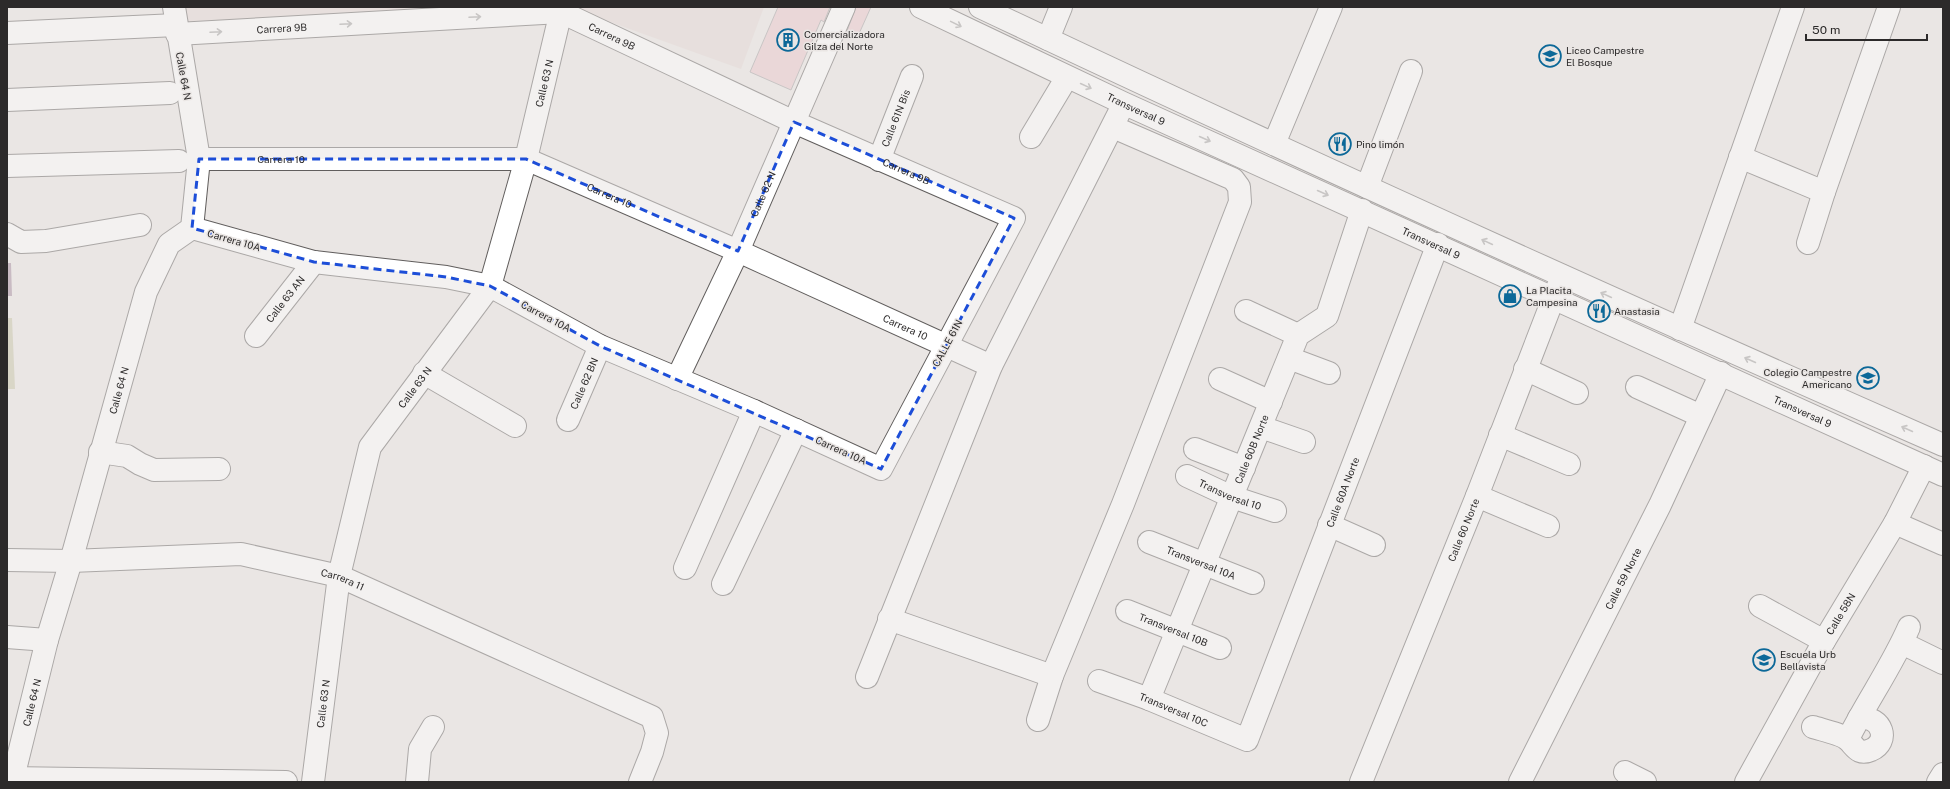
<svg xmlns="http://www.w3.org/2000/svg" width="1950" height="789" viewBox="0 0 1950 789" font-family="'Public Sans',sans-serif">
<rect width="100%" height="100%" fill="#eae6e4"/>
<!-- built -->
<path fill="#e4d8d5" d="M182,7H501L183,26Z
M574,7H764L741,69L574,9Z"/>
<!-- green -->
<path fill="#c6c3a5" d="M7,318H12L15,389H7Z"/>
<!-- water -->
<path fill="#a3889c" d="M7,263H11L12,296H7Z"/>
<!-- building -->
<path fill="#eac5cb" stroke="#a19d9e" d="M778,7H830L824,22L821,20L791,90L750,72Z
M856,7H871L858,36L847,31Z"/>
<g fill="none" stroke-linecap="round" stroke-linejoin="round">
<!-- minor casing -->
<g stroke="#615e5d" stroke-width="24">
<g id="minor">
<path d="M7,33L176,25"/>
<path id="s1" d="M177,34L561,12L794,122L1014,218L881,469L754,411L600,346L490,286L446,277L314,262L192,228"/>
<path d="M1048,39L1061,7"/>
<path d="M7,100L170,93"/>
<path d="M1031,137L1067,77"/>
<path d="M1274,144L1331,7"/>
<path d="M1740,157L1824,192"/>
<path id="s2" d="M199,159H526L738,251L991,366"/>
<path id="s3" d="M879,160L912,76"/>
<path d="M7,166L179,161"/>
<path d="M1367,187L1411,71"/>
<path d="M7,234L21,242L46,241L140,225"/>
<path d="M1808,243L1824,192L1889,7"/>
<path d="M1246,311L1298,335"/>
<path d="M1680,329L1793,7"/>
<path id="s4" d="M256,336L314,262"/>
<path d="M1289,358L1329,373"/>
<path d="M1525,369L1577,393"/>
<path d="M424,373L515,426"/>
<path id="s5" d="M677,379L738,251L844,7"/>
<path d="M1220,379L1271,402"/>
<path d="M1637,387L1701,416"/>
<path id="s6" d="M568,420L600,346"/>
<path d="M1261,427L1304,442"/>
<path d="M1500,435L1569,464"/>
<path d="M1195,449L1244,468"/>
<path d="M100,452L127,456L140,464L154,470L219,469"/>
<path id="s7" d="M1187,476L1232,497L1275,511"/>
<path d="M1477,496L1548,526"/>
<path d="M1895,523L1943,544"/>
<path d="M1329,525L1374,545"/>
<path id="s8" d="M1149,542L1253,583"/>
<path id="s9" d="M7,560L71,561L241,554L339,576L652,717L657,733L652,752L640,782"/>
<path d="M685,568L754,411"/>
<path d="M723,584L796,430"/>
<path d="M1760,606L1824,641"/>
<path id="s10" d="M1127,611L1220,648"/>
<path d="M889,619L1052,676"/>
<path d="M7,637L47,640"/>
<path d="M1902,643L1943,663"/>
<path d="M867,677L991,366L1119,113"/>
<path id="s11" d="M1099,681L1149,699L1247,740L1438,244"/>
<path id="s12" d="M1149,699L1298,335L1327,316L1362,210"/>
<path d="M1038,720L1052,676L1123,504L1240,202L1239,187L1233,179L1113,127"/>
<path d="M1813,727C1822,730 1842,734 1848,740C1855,746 1858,756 1871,750C1890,742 1883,716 1859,718"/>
<path d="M1848,739C1867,701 1892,666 1909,627"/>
<path d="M1625,772L1645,782"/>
<path d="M7,778L286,782"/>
<path id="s13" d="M12,782L47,640L71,561L146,292L169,244L192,228L199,159L174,7"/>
<path id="s14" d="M313,782L339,576L370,447L490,286L526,159L562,7"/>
<path d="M417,782L420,749L433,727"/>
<path id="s15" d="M1361,782L1477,496L1562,276"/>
<path id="s16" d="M1520,782L1660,505L1721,373"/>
<path id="s17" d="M1746,782L1824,641L1895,523L1924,466"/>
<path d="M1938,782L1943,774"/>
</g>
</g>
<!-- major casing -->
<g stroke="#615e5d" stroke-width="24">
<g id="major">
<path id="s18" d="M921,7L1123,103L1943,475"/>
<path d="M980,7C1299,158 1620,303 1943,445"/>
</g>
</g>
<!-- minor -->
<use href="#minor" stroke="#fff" stroke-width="22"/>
<!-- major -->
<use href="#major" stroke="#fff" stroke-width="22"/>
</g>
<!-- one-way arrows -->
<defs><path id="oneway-shaft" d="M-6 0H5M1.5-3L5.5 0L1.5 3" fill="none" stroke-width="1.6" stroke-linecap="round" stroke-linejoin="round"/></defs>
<g stroke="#a09f9f">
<use href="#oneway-shaft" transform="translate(475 17) rotate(-3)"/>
<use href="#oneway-shaft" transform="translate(346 24) rotate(-3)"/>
<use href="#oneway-shaft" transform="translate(956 24) rotate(26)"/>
<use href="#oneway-shaft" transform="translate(216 32) rotate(-3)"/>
<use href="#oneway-shaft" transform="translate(1086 86) rotate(25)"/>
<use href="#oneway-shaft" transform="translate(1205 139) rotate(24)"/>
<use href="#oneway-shaft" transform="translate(1323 193) rotate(24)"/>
<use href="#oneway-shaft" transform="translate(1487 242) rotate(-155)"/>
<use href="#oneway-shaft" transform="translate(1606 295) rotate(-155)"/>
<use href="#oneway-shaft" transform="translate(1750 360) rotate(-156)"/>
<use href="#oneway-shaft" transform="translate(1907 429) rotate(-156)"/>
</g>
<!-- marked area -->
<path d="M0 0H1950V789H0ZM794,122L1014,218L881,469L600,346L490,286L446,277L314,262L192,228L199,159H526L738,251Z" fill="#eae6e4" fill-opacity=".55" fill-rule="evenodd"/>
<path fill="none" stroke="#1d4ed8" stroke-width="3" stroke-dasharray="8 5" stroke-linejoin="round" d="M794,122L1014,218L881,469L600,346L490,286L446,277L314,262L192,228L199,159H526L738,251Z"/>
<!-- icons -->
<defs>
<g id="building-ring" transform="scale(1.15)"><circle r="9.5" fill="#eae6e4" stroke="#0c6898" stroke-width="1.5"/><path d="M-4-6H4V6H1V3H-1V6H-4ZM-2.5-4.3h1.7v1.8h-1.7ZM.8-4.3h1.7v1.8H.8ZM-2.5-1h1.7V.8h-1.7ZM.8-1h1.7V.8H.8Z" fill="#0c6898"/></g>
<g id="school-ring" transform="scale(1.15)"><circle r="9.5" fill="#eae6e4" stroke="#0c6898" stroke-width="1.5"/><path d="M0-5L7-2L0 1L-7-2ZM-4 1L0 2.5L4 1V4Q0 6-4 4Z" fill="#0c6898"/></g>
<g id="restaurant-ring" transform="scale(1.15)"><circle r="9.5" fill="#eae6e4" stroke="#0c6898" stroke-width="1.5"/><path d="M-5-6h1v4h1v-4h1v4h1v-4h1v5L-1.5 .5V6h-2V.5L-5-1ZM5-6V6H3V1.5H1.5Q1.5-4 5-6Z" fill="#0c6898"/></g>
<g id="shop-ring" transform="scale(1.15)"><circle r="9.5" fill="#eae6e4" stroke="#0c6898" stroke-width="1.5"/><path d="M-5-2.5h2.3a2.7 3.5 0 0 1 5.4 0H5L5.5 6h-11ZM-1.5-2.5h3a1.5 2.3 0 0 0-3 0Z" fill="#0c6898"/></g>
</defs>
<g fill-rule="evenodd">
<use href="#building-ring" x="788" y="40"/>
<use href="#school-ring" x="1550" y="56"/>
<use href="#restaurant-ring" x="1340" y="144"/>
<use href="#shop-ring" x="1510" y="296"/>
<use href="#restaurant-ring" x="1599" y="311"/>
<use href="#school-ring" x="1868" y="378"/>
<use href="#school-ring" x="1764" y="660"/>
</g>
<g text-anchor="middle" stroke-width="3" stroke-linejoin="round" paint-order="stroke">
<!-- street labels -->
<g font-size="10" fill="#2c2a2a" stroke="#eae6e4">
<text dy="4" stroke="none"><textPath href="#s1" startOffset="105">Carrera 9B</textPath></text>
<text dy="4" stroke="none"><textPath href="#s1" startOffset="441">Carrera 9B</textPath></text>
<text transform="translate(184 76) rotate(80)" y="4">Calle 64 N</text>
<text dy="4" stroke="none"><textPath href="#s14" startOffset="751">Calle 63 N</textPath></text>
<text dy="4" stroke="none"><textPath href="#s18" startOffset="238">Transversal 9</textPath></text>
<text dy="4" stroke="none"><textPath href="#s3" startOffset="45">Calle 61N Bis</textPath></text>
<text dy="4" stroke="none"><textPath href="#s2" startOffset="82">Carrera 10</textPath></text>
<text dy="4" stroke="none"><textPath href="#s1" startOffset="765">Carrera 9B</textPath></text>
<text dy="4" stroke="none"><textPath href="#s5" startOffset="204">Calle 62 N</textPath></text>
<text dy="4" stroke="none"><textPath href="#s2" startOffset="418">Carrera 10</textPath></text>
<text transform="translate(234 240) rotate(16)" y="4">Carrera 10A</text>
<text dy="4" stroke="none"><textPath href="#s18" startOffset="562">Transversal 9</textPath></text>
<text dy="4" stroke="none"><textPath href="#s4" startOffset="47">Calle 63 AN</textPath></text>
<text transform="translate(546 316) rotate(28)" y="4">Carrera 10A</text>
<text dy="4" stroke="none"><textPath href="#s2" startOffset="742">Carrera 10</textPath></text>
<text transform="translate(947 343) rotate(-62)" y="4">CALLE 61N</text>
<text dy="4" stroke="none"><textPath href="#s6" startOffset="40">Calle 62 BN</textPath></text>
<text dy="4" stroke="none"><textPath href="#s14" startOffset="415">Calle 63 N</textPath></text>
<text dy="4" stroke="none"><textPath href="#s13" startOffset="406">Calle 64 N</textPath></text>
<text dy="4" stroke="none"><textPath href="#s18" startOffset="970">Transversal 9</textPath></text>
<text dy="4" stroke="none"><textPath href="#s12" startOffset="270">Calle 60B Norte</textPath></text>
<text transform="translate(841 450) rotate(24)" y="4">Carrera 10A</text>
<text dy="4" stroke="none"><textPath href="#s11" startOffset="425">Calle 60A Norte</textPath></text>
<text dy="4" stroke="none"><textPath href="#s7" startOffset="47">Transversal 10</textPath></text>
<text dy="4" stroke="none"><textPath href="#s15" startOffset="272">Calle 60 Norte</textPath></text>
<text dy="4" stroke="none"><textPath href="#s8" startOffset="56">Transversal 10A</textPath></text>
<text dy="4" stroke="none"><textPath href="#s16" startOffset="228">Calle 59 Norte</textPath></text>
<text dy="4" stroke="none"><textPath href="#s9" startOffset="339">Carrera 11</textPath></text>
<text dy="4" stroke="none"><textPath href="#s17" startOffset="193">Calle 58N</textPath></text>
<text dy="4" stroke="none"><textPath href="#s10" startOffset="50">Transversal 10B</textPath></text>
<text dy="4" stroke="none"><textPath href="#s13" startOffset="82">Calle 64 N</textPath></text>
<text dy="4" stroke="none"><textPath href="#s14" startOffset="79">Calle 63 N</textPath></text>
<text dy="4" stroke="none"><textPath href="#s11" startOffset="80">Transversal 10C</textPath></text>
</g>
<!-- poi labels -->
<g font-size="10" fill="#2c2a2a" stroke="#eae6e4" text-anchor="start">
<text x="804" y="38">Comercializadora<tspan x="804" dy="12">Gilza del Norte</tspan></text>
<text x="1566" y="54">Liceo Campestre<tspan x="1566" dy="12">El Bosque</tspan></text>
<text x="1356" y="148">Pino limón</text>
<text x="1526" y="294">La Placita<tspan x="1526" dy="12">Campesina</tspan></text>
<text x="1614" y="315">Anastasia</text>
<text x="1852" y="376" text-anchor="end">Colegio Campestre<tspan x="1852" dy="12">Americano</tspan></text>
<text x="1780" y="658">Escuela Urb<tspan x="1780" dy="12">Bellavista</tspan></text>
</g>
</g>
<!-- border -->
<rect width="1950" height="789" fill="none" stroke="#2c2a2a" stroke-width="16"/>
<!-- scale -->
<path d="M1806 34v6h121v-6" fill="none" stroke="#2c2a2a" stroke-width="2"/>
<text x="1812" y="34" font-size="12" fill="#2c2a2a" stroke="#eae6e4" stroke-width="3" paint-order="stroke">50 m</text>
</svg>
